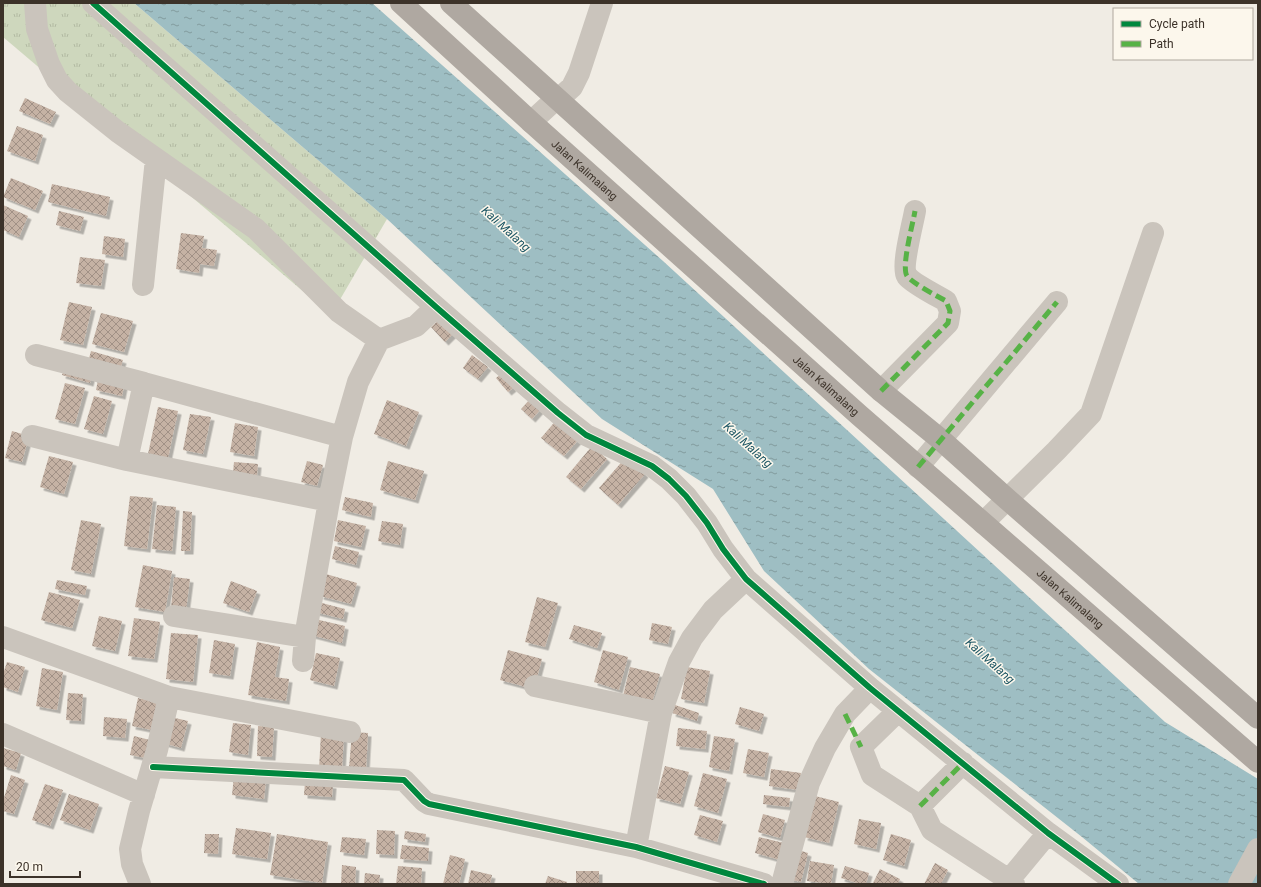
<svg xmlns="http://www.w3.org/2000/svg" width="1261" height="887" viewBox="0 0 1261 887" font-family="Roboto,sans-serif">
<defs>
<pattern id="grass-tufts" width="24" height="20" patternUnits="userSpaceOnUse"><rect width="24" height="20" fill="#ced7bd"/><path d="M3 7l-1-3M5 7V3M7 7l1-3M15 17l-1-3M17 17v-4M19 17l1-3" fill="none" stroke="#b2b9a2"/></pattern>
<pattern id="water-ripples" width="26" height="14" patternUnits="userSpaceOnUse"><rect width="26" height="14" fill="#9ebec3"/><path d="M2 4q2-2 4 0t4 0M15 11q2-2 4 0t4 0" fill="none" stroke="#829b9e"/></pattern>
<pattern id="building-cross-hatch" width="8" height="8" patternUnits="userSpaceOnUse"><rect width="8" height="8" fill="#c5b2a4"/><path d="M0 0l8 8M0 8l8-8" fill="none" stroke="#a19186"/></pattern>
<filter id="shadow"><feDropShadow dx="3.5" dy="3.5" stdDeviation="0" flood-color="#0004"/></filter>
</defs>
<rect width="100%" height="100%" fill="#f0ece4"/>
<!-- grass -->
<path fill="url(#grass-tufts)" d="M3,3H134L387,219L331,315L3,37Z"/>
<!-- water -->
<path fill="url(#water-ripples)" d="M134,3H372L663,261L1165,722L1258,779V884H1139L1082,837L869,669L764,571L713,489L602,419L387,219Z"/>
<!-- building -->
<path fill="url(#building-cross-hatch)" filter="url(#shadow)" d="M25,98L56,112L50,124L19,111Z
M17,126L43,135L35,161L7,151Z
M11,178L43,191L35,210L3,197Z
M52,184L110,197L106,216L48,202Z
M3,205L28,216L19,237L3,230Z
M59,211L84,217L80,231L56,225Z
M181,233L204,236L202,248L217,250L214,266L200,264L199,273L176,269Z
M104,236L125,239L123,257L102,254Z
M80,257L105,260L101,286L76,283Z
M69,302L92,307L83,345L60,340Z
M101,313L133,321L124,352L92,344Z
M441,318L454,333L445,342L431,327Z
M91,351L123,360L120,370L88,362Z
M472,355L488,367L478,379L463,368Z
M65,366L92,374L90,383L62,375Z
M501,374L513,388L508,392L496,378Z
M99,375L125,381L122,396L96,390Z
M65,383L85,388L75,424L55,419Z
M94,396L112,401L103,434L84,429Z
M530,399L541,409L532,419L521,409Z
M387,400L419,412L406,446L374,434Z
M158,407L178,411L168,458L148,454Z
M190,414L211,417L203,454L183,450Z
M558,418L581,437L564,456L541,438Z
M235,423L258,427L254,456L230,452Z
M12,431L29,436L22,462L5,458Z
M592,446L607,459L581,489L566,477Z
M49,456L73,462L64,494L40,487Z
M626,457L645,474L618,505L599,488Z
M307,461L323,465L317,486L301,482Z
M388,461L424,471L415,500L380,490Z
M234,462L258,464L257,475L233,472Z
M130,496L153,498L147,549L124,546Z
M345,497L373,503L371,517L342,510Z
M157,505L176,507L172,551L152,549Z
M183,511L192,512L190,551H181Z
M81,520L101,524L91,574L71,570Z
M338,520L366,526L361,547L334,541Z
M382,521L403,524L400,545L378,541Z
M335,546L359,552L356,565L332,559Z
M143,565L172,571L165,612L135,607Z
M326,574L357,583L351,604L320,596Z
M174,577L190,579L186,610L171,608Z
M57,580L87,586L85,595L55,589Z
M231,581L257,591L249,612L223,603Z
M49,592L80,600L72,628L41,620Z
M537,597L558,603L545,647L525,642Z
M318,602L345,609L343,619L315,612Z
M99,616L122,621L115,651L92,646Z
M134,618L160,622L154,659L128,656Z
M315,619L345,626L342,643L311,635Z
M652,623L672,627L668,644L649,640Z
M574,625L602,633L597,648L569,639Z
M171,633L198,635L193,682L166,679Z
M214,640L235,644L230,676L209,673Z
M257,642L280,647L275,677L289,679L286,701L248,695Z
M508,650L542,659L534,689L500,680Z
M603,650L628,657L619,690L594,682Z
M316,653L340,658L334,686L310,680Z
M7,662L25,667L18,692L3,687V674Z
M630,667L660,674L652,703L623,696Z
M687,667L710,671L704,703L681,699Z
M42,668L63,672L57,710L36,706Z
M68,693L83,694L81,721L66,720Z
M138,698L162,703L157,731L132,726Z
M675,705L699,713L697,721L672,713Z
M740,707L764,714L759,731L735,724Z
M104,717L127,719L125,738L103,736Z
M171,717L188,721L181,748L163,743Z
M233,723L251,725L248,755L229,752Z
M258,726L274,727L272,757L257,756Z
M678,728L707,731L705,749L676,746Z
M352,732L368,733L366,769L349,768Z
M321,733L344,734L342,770L319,769Z
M134,736L154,741L151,759L130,755Z
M714,736L735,739L729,771L709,767Z
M3,748L21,753L16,770L3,766Z
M748,749L769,753L764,777L743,773Z
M665,766L689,772L680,804L656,798Z
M771,769L801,773L799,790L769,786Z
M703,773L727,779L718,813L694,806Z
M11,775L25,780L14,814L3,811V801Z
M234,776L266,780L264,799L232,795Z
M305,782L333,785L332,797L304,795Z
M45,784L63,790L50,826L32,820Z
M69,794L99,804L90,830L60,820Z
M764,795L790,798L789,807L763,804Z
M815,796L839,802L829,843L804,837Z
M763,814L785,820L780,838L758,832Z
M700,815L723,821L717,842L694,835Z
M859,819L881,823L876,849L854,844Z
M236,828L271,833L267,859L232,854Z
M377,830L395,831L394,855L376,854Z
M405,831L426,834L425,842L404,839Z
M205,834H219L218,854L204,853Z
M277,834L328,842L322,883L270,875Z
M891,834L911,840L904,866L883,860Z
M342,837L366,839L364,855L340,852Z
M759,837L784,843L780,860L755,853Z
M402,845L429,848L428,861L400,859Z
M795,849L808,853L801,882L788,879Z
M450,855L465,859L459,884H443Z
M810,861L834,865L831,884L807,881Z
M935,863L948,870L941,884H924Z
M342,865L356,867L355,884H341Z
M398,866L422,868L421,884H396Z
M845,866L869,873L866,884H860L841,878Z
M880,869L900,879L898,884H875L873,883Z
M471,870L492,875L490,884H468Z
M576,871H599V884H576Z
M365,873L380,875L379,884H364Z
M548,876L567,882V884H545Z"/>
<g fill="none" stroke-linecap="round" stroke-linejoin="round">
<!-- minor -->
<path stroke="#cac4bc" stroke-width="22" d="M35,3L37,29L49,64L57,80L68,92L118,132L256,229L339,312L379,340
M93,3L436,307L558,413L586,435L652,466L669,479L686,496L707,523L723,549L746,579L870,688L1048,833L1118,884
M531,122L556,99L562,96L572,87L579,73L602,3
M143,285L156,159
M36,355L144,383L127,460
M144,383L342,437
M881,391L948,323L950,311L946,301C937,296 912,283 907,276C901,267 913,223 915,211
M32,436L127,460L329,501L342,437L358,382L379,340L416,326L436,307
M918,467L1057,302
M983,523L1056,451L1091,414L1153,233
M174,616L305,637
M3,637L169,697
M303,661L305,637L329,501
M535,686L661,713
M898,711L861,747L872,775L920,806L932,830L1009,880
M3,734L144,795
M153,767L404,780L424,801L429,804L636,847L764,884
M920,806L963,763
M636,847L661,713L679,662L692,638L713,610L746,579
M140,884L132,864L130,849L139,811L157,750L169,697L350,732
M782,884L809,783L825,748L845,714L870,688
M1014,884L1009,880L1048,833
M1239,884L1258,849"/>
<!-- major -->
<g stroke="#afa8a1" stroke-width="22">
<path id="s1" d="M401,3L531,122L859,415L1258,762"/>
<path d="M451,3L881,391L940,439L1007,499L1258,718"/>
</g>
<!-- quiet -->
<path stroke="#57b246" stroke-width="5" stroke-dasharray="10 5" stroke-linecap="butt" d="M881,391L948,323L950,311L946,301C937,296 912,283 907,276C901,267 913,223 915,211
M918,467L1057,302
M845,714L861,747
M920,806L963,763"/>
<!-- cycleway casing -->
<g stroke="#fcf7ec" stroke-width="8">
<path id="cycleway" d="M93,3L436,307L558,413L586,435L652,466L669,479L686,496L707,523L723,549L746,579L870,688L1048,833L1118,884
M153,767L404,780L424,801L429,804L636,847L764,884"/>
</g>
<!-- cycleway -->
<use href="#cycleway" stroke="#00873e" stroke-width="6"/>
</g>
<g text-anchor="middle" stroke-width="3" stroke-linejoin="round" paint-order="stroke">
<!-- street labels -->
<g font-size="11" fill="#3c3229" stroke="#fcf7ec">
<text dy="4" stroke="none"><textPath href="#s1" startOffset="248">Jalan Kalimalang</textPath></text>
<text dy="4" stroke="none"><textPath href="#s1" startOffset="572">Jalan Kalimalang</textPath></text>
<text dy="4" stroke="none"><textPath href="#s1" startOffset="896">Jalan Kalimalang</textPath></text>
</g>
<!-- water labels -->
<g font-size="12" font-style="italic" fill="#1a5462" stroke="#fcf7ec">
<text transform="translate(506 229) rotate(42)" y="4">Kali Malang</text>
<text transform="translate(748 445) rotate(42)" y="4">Kali Malang</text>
<text transform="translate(990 661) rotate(42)" y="4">Kali Malang</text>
</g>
</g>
<!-- border -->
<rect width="1261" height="887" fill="none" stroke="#3c3229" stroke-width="8"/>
<!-- legend -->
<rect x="1113" y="8" width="140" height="52" fill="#fcf7ec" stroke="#afa89e"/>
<rect x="1121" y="21" width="20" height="6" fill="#00873e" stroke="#afa89e"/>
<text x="1149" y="28" font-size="12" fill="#3c3229">Cycle path</text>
<rect x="1121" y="41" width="20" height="6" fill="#57b246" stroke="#afa89e"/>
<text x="1149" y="48" font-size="12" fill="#3c3229">Path</text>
<!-- scale -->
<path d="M10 871v6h70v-6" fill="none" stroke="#3c3229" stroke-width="2"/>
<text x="16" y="871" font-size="12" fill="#3c3229" stroke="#fcf7ec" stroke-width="3" paint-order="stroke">20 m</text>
</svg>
